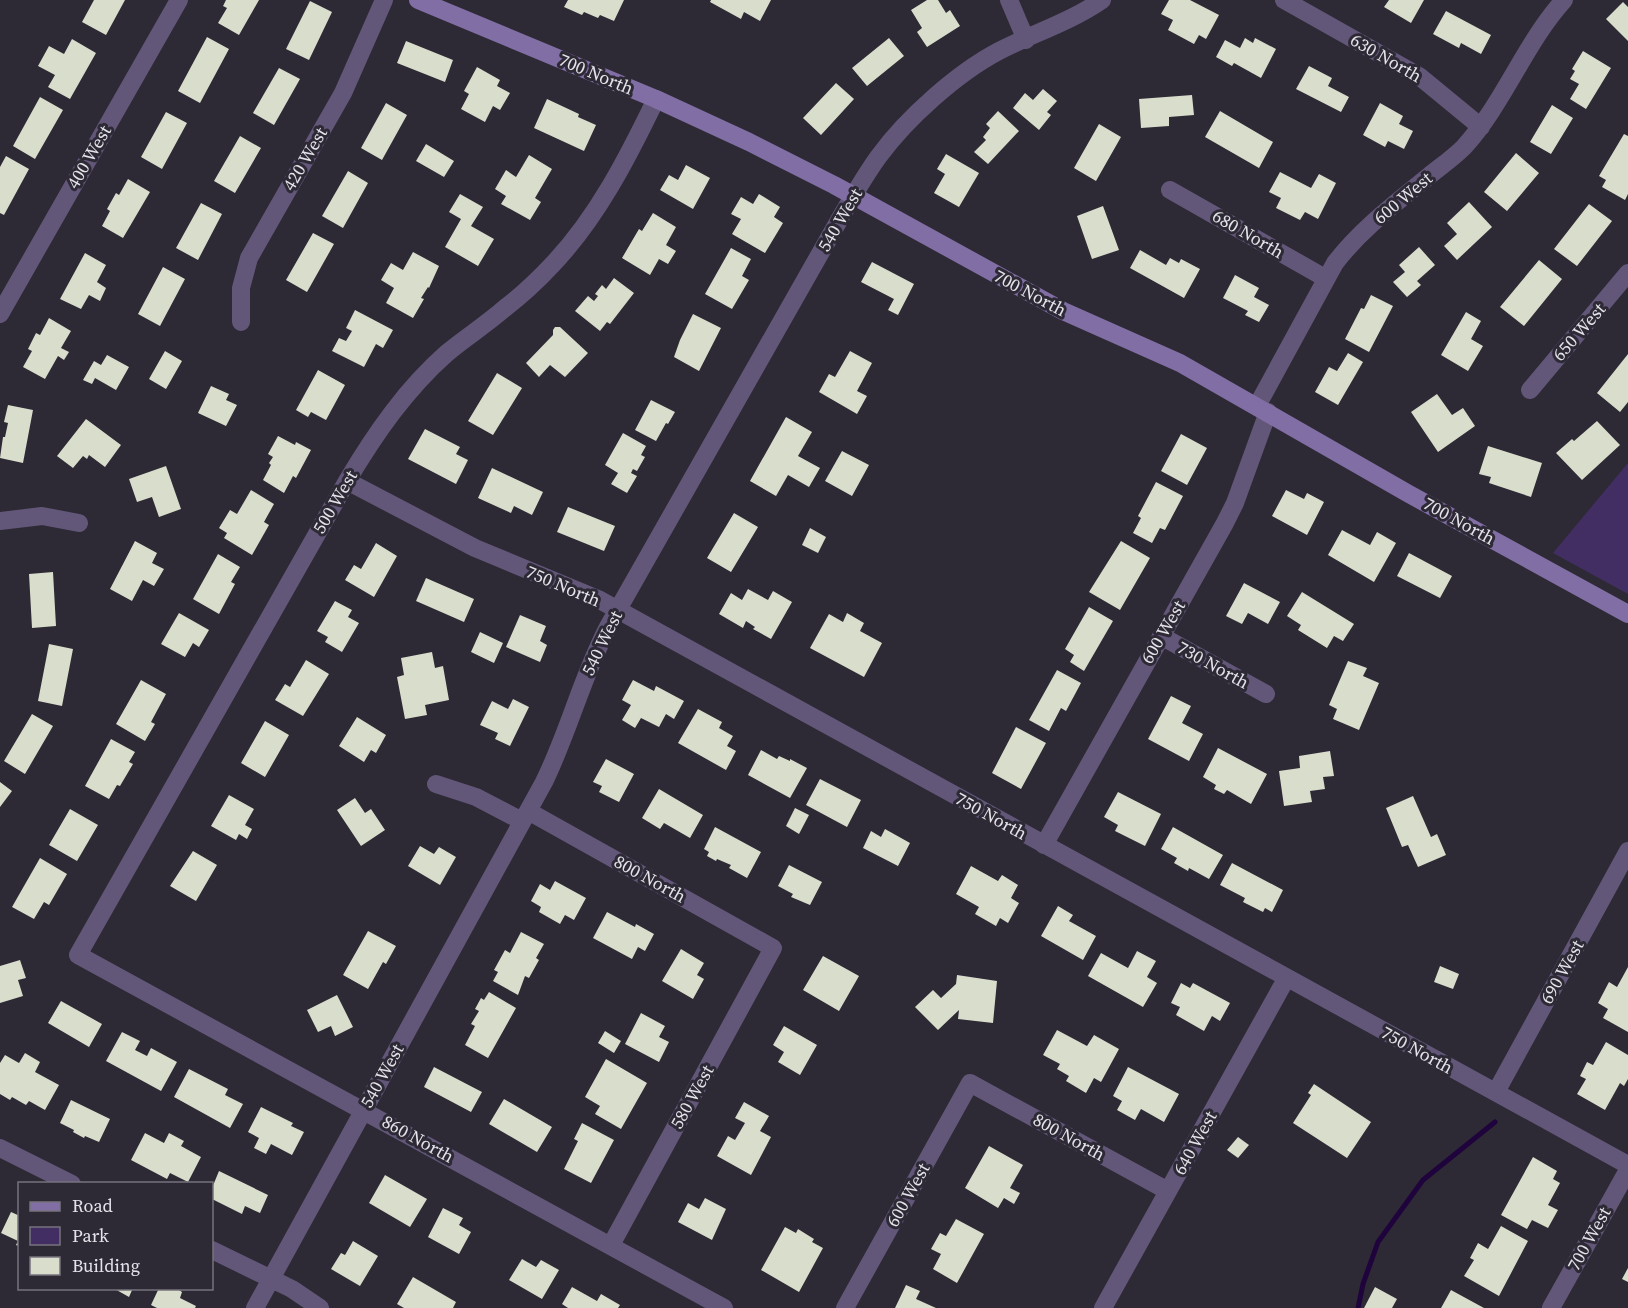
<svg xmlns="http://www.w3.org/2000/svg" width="1628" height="1308" viewBox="0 0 1628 1308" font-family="'Source Serif 4',serif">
<rect width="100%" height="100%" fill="#2d2935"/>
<!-- green -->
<path fill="#432e63" d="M1628,463V594L1553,553Z"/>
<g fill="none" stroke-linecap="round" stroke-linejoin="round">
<!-- stream -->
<path stroke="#1f033c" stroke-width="5" d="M1358,1308L1363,1284L1378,1242L1423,1180L1495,1122"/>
</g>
<!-- building -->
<path fill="#d9ddcc" d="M94,0H125L106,35L82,22Z
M226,0H259L239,35L218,23L227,8L223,6Z
M568,0H624L614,21L600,15L598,18L584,12L582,15L564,7Z
M711,0H771L760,21L744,12L741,19L710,2Z
M927,0H938L946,13L950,10L960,26L927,47L917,32L922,28L911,10Z
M1169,0H1190L1219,15L1206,39L1199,35L1194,44L1168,30L1173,20L1161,14Z
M1389,0H1424L1411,23L1384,7Z
M310,1L332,12L309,60L286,49Z
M1623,2L1628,7V41L1606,19Z
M1446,11L1491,35L1481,54L1461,43L1459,48L1433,34Z
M207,37L229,49L200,103L178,91Z
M889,38L904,56L867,86L852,68Z
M1245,38L1253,43L1255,38L1276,49L1261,78L1234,63L1232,66L1216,57L1225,40L1240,48Z
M72,39L96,53L70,99L48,87L55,75L38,66L49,46L64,54Z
M406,41L453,60L445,82L397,63Z
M1583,51L1611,68L1586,109L1570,99L1579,84L1570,79L1575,71L1572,69Z
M1309,66L1332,78L1328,86L1349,97L1341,112L1296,89Z
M477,67L500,80L497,86L510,93L500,110L493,106L485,122L461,109L469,94L464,91Z
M279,68L300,79L274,125L253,113Z
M836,83L854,99L821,135L803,118Z
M1043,89L1057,101L1047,112L1051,115L1039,130L1013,108L1025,93L1033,100Z
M1192,95L1194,115L1169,117V126L1141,128L1139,99Z
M40,97L63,110L35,159L13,146Z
M547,99L579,114L578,117L596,125L584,151L534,128Z
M386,103L407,115L382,160L361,148Z
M1380,103L1403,116L1399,124L1413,131L1404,149L1388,141L1385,147L1363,135Z
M1552,105L1573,118L1551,154L1530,142Z
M998,111L1019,131L988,164L974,152L986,140L983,137L990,128L986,124Z
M1220,111L1273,142L1259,168L1205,137Z
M166,112L187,123L162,169L141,157Z
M1099,124L1121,137L1096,181L1074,168Z
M1624,134L1628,136V194L1625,200L1602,187L1606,180L1599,176Z
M240,136L261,148L235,193L214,181Z
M426,144L454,161L444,177L416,161Z
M1516,153L1539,173L1507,211L1484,192Z
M946,154L979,173L959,207L934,193L945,174L937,169Z
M529,155L552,169L535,198L541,202L530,220L501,204L506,196L495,189L506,170L516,177Z
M6,156L29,169L4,215L0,213V167Z
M686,165L710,178L693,209L660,190L669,175L678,180Z
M348,171L368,183L343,228L322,216Z
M1280,172L1311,188L1319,174L1336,183L1318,219L1305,212L1300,220L1276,208L1281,198L1269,192Z
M128,179L150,192L123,238L102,226L110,211L107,209L116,193L119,195Z
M460,194L483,207L471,226L494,239L478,266L445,247L461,219L449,212Z
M759,194L780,207L774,217L783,223L765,253L732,234L741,219L731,214L741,197L753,204Z
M1469,202L1492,227L1457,260L1444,246L1457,234L1447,223Z
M201,203L222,214L198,260L176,248Z
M1589,204L1612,221L1577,266L1554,249Z
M1103,206L1119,250L1092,259L1077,216Z
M653,213L676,227L666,245L676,251L668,264L659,259L650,275L622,258L639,229L642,231Z
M313,233L334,244L307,292L286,280Z
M1419,247L1435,265L1417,281L1421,285L1407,297L1393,282L1405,272L1399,265Z
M731,248L751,259L742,276L749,280L732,309L705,294Z
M1140,250L1166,265L1170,258L1179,263L1181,259L1200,269L1184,298L1130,268Z
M413,252L439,266L429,288L428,287L421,298L424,299L413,318L386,303L394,288L381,280L391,263L403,270Z
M85,253L106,265L97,282L106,288L100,301L89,295L81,309L60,299Z
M1539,260L1562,279L1524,326L1500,307Z
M872,262L914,284L898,315L888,310L894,299L861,282Z
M163,267L185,279L160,326L138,314Z
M1235,275L1259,288L1254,297L1269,305L1259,322L1245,315L1248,311L1223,298Z
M614,278L634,293L610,324L607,322L600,331L575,311L588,296L594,301L598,296L595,294L602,285L606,289Z
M1371,295L1393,306L1369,352L1345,339L1361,308L1364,309Z
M355,310L393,330L383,348L376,344L364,367L332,351L339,338L346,341L352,331L346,328Z
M1466,312L1481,321L1471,339L1483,346L1468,371L1441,355Z
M693,314L721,328L699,371L674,357L680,340Z
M49,318L71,331L61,348L69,352L64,360L58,356L45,379L23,367L32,351L28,349L36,333L40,335Z
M555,327H560L588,353L565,377L550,365L539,377L526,363L553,335V330Z
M165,351L182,361L166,389L149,379Z
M850,351L872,363L857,391L867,396L857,414L819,392L829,374L835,377Z
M1348,353L1363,362L1338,405L1315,392L1329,367L1337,371Z
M1628,354V402L1620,412L1597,393Z
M107,355L129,367L116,390L95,378L92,384L83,380L94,361L101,365Z
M318,370L345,385L326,420L311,412L308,417L296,410Z
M497,373L522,388L493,435L468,421Z
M211,386L229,394L226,400L237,405L226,426L198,413Z
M1437,394L1452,415L1463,408L1475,426L1438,452L1411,412Z
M651,400L675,412L668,424L666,423L656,441L635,430Z
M8,405L33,410L23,463L0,458L3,437H5L8,423L4,422Z
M786,417L812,432L798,456L820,468L809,487L788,475L776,496L750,481Z
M86,419L121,445L105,467L89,455L87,459L83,456L73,468L57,456Z
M1597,421L1620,445L1582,480L1556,453L1572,439L1574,441Z
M425,429L460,447L456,454L468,460L456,484L408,459Z
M623,433L646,446L641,455L645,457L637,471L633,469L631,473L637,476L627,493L611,484L618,473L605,465Z
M1181,434L1207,448L1187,485L1161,471Z
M278,436L295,445L296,442L311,450L296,478L293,476L284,493L263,480L271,465L269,463L273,457L268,454Z
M1488,446L1542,463L1531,497L1489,483L1491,477L1479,474Z
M842,451L869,465L852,496L825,481Z
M166,466L181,509L159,517L152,497L137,502L129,479Z
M492,468L543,492L532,515L514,506L511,513L478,498Z
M1156,482L1183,496L1165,530L1160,528L1152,543L1133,533L1141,518L1138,516Z
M251,490L274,504L264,522L269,525L252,555L224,538L227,533L219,528L230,510L237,514Z
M1286,490L1304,499L1307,493L1324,502L1307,535L1272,516Z
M568,507L615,526L604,551L557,532Z
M734,513L758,527L731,572L707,558Z
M810,528L826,537L818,553L802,545Z
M1342,530L1370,545L1377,532L1396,543L1374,582L1328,555Z
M135,541L157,553L152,563L164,569L154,586L143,580L132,601L110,589Z
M1121,541L1150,558L1120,610L1089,592Z
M376,543L397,556L374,597L345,580L354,565L361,569Z
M1409,553L1452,576L1440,598L1397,576Z
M218,554L240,567L231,582L235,584L219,614L193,599Z
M53,572L56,626L32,628L29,574Z
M426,578L474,599L464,622L416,601Z
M1244,583L1280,602L1268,624L1248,613L1242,624L1226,616Z
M748,589L768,600L773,591L792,602L771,639L753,629L755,627L746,621L743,628L719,614L731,593L742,600Z
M1302,592L1354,624L1343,641L1334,636L1327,648L1298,630L1301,625L1287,616Z
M335,601L352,610L348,617L359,623L342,652L325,642L328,637L317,631Z
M1089,607L1113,621L1084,671L1070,662L1074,655L1065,649Z
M179,613L209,630L199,647L193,643L185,657L161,644Z
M847,613L864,623L860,631L882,643L864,677L810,648L829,614L843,622Z
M520,615L546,626L540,641L547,645L540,662L506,647Z
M480,632L503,643L494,663L471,652Z
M49,644L73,649L62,706L38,701Z
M432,652L435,668L443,666L449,700L425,705L427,715L405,719L397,677L404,675L401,658Z
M306,660L329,674L303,716L275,700L285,684L290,687Z
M1348,661L1367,668L1363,676L1379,683L1359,730L1333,719L1337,709L1329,705Z
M1057,670L1081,683L1066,711L1061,708L1049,731L1029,720Z
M141,680L166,694L151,722L155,724L145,741L116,724Z
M633,680L654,691L656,686L684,701L674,719L666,714L659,727L641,718L635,728L622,720L631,705L622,700Z
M1171,696L1191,706L1182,723L1203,734L1189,761L1148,739Z
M513,699L529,707L510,746L495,739L498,733L480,725L492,701L508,709Z
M698,709L722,722L719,728L733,736L727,746L736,751L726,770L678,743Z
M32,714L53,726L25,774L4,761Z
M357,717L386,735L376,753L371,750L364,762L339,746Z
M265,721L289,735L265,777L241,763Z
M1016,727L1046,743L1021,789L992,773Z
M111,739L135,752L129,762L133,764L120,786L117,785L109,799L85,786Z
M1218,748L1267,774L1251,804L1227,790L1224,794L1214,789L1216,785L1203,777Z
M761,750L777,759L779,756L790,761V759L807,768L790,798L748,775Z
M1330,751L1334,776L1323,777L1325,789L1310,791L1312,802L1284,806L1279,771L1300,768L1299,756Z
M606,759L634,774L619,802L599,792L602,786L593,782Z
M820,779L861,800L847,827L806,805Z
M0,782L12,791L0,807Z
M659,789L703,815L690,838L664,823L660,829L642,818Z
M1118,792L1161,814L1145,846L1115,831L1118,825L1104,817Z
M229,795L254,809L245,825L252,829L247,839L239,834L236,840L211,826Z
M1413,796L1431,837L1437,834L1446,855L1418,867L1408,845L1402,847L1386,808Z
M355,798L365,813L371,809L385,830L361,846L337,810Z
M795,808L809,815L799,834L786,826Z
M70,809L98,825L77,861L49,845Z
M715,827L761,852L747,878L729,868L731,865L717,859L716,861L707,856L709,852L704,849Z
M1173,827L1223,855L1209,879L1189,868L1188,871L1174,863L1177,858L1161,849Z
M885,829L910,843L898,866L863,848L871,831L881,837Z
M420,846L434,854L439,847L456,857L440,885L408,866Z
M193,851L217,865L196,901L170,886Z
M40,858L67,874L49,905L44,902L34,919L12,907Z
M1232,863L1283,890L1272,912L1265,908L1263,912L1243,902L1245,898L1220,885Z
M789,865L822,882L810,905L791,897L793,894L778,886Z
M971,866L998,881L1002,875L1018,885L1011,898L1019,903L1008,923L1000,918L996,926L975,914L979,907L956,894Z
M555,881L586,898L574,920L565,915L560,924L539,912L541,907L531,901L540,884L550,890Z
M1058,906L1073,915L1069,921L1096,936L1083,960L1041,936Z
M607,912L635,927L636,924L654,934L645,951L638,947L632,959L593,938Z
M368,931L396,946L386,964L383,962L368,989L343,975Z
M521,932L544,944L536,958L539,960L529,978L525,976L518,995L493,981L498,972L494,970L505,950L510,953Z
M681,949L704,963L697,975L704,979L693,999L662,981Z
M1137,951L1156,961L1147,977L1157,983L1143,1007L1088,976L1101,953L1128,968Z
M823,956L859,976L839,1011L803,990Z
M20,960L26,978L18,980L23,996L0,1003V966Z
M1440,966L1459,974L1453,989L1434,982Z
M1628,967V1032L1603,1018L1608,1009L1598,1003L1609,982L1617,987Z
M957,975L997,981L993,1023L958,1019L959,1010L938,1030L915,1007L933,990L941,998L956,984Z
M1181,983L1190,988L1193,983L1230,1003L1220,1021L1212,1016L1204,1031L1176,1015L1180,1007L1171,1003Z
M489,992L516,1008L488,1058L465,1045L475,1026L471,1024L479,1011L475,1009L481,998L484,1000Z
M337,995L353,1027L335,1036L331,1026L318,1032L307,1010Z
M61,1001L102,1024L89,1047L48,1023Z
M641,1013L665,1026L659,1037L669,1042L659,1062L625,1044Z
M784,1026L817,1045L800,1075L778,1062L784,1052L773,1045Z
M1057,1030L1087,1046L1094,1035L1119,1049L1101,1082L1094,1078L1086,1093L1066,1081L1069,1076L1057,1069L1060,1064L1043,1055Z
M605,1031L621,1041L614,1053L598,1043Z
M122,1032L140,1041L135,1050L147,1056L151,1048L177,1062L161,1091L106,1061Z
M1606,1042L1628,1055V1079L1624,1086L1620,1083L1605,1110L1577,1094L1586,1079L1580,1076L1587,1062L1593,1065Z
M25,1053L40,1062L35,1072L59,1085L45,1110L29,1101L26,1105L12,1097L10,1100L0,1094V1063L5,1055L19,1063Z
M606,1059L647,1083L621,1129L595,1114L600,1106L585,1097Z
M434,1067L482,1092L471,1112L424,1087Z
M1128,1067L1179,1094L1164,1122L1141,1109L1135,1120L1117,1110L1122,1101L1113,1096Z
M189,1069L228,1089L225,1095L243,1104L230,1128L174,1097Z
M1314,1084L1371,1122L1347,1158L1293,1123L1311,1095L1308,1093Z
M504,1099L552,1127L537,1152L489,1124Z
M71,1100L110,1119L99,1142L85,1136L84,1138L73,1132L74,1130L60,1123Z
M744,1102L769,1116L760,1131L771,1137L751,1175L717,1156L728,1136L735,1140L745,1123L735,1118Z
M261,1107L293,1123L291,1126L304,1132L292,1155L271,1144L266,1154L254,1148L259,1138L248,1132Z
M582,1123L614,1140L591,1183L564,1169L578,1141L574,1139Z
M145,1133L164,1143L169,1133L184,1141L181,1146L201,1157L188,1182L170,1173L167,1179L131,1160Z
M1238,1137L1249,1145L1238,1158L1227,1150Z
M989,1146L1023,1165L1010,1188L1020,1193L1014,1204L1004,1198L998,1208L965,1188Z
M1533,1157L1557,1171L1553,1179L1560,1183L1548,1205L1558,1210L1548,1228L1532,1220L1527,1229L1501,1215Z
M219,1171L268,1195L260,1213L245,1206L242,1214L212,1199V1188Z
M385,1175L427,1199L410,1227L369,1203Z
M705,1198L726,1209L712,1240L678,1222L688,1203L699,1209Z
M443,1208L463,1218L459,1225L471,1232L459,1254L428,1237Z
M11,1212L20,1216V1247L16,1245L18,1241L1,1233Z
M956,1219L984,1234L957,1283L933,1269L941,1254L931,1249L940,1233L946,1236Z
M1501,1226L1528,1241L1499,1296L1464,1276L1474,1260L1470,1258L1478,1243L1488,1249Z
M785,1227L796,1233L798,1229L814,1239L812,1242L823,1248L799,1292L761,1270Z
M353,1241L378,1256L360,1286L331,1269L341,1253L345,1255Z
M522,1259L536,1267L541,1260L559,1270L542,1299L509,1280Z
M1628,1268V1282L1622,1279Z
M413,1277L456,1302L453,1308H404L397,1304Z
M906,1285L920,1291L916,1299L936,1308H895Z
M572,1287L597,1301L601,1294L620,1305L618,1308H568L562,1304Z
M1375,1287L1397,1299L1392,1308H1364Z
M113,1288H133L129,1297Z
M159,1288H176L182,1292L180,1298L196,1306L195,1308H157L151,1305Z
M1451,1290L1484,1308H1441Z"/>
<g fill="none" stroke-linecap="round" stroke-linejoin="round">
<!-- street -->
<path stroke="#625779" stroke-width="18" d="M1009,0L1026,40
M1284,0L1419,76L1481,127
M656,99C628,157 597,218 552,265C538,280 522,295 505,308C487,324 466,337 447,353C406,389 375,434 347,481L78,955L724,1308
M1170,190L1325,278
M0,314L179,0
M241,322V288L249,258L343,93L384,0
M1530,390L1628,273
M1257,406L1335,263C1361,229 1396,203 1429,176C1440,167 1453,158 1464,147C1504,103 1525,43 1564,0
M347,481L475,548L598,599L1628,1165
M0,521L42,516L79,523
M1161,636L1266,694
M436,784L476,797L522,821
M528,811L773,948L611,1245
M1044,845L1225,523L1235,503L1268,412
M1496,1092L1628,851
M0,1148L72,1184
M212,1250L292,1289L320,1308
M255,1308L544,782C569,731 582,677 608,627L842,215C854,195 865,175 879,156C907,118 957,73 999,51C1034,33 1070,22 1102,0
M845,1308L970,1083L1168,1191
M1103,1308L1286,979
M1551,1308L1628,1170"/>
<!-- secondary -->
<path stroke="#816ea5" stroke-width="18" d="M418,0L656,99L749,142L834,185L1063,311L1180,363L1409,494L1628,614"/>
</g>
<g text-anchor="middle" stroke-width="6" stroke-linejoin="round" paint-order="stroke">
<!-- street labels -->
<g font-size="18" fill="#e5e3ea" stroke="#2d2935">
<text transform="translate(1386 58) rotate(30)" y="6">630 North</text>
<text transform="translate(596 74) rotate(23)" y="6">700 North</text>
<text transform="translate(89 157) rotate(-60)" y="6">400 West</text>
<text transform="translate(305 159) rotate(-60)" y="6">420 West</text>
<text transform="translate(1403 198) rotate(-40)" y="6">600 West</text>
<text transform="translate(840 220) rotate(-60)" y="6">540 West</text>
<text transform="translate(1248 234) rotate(30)" y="6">680 North</text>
<text transform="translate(1030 293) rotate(28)" y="6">700 North</text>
<text transform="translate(1579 332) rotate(-49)" y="6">650 West</text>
<text transform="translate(335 502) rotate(-60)" y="6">500 West</text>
<text transform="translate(1459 521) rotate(29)" y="6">700 North</text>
<text transform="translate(563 586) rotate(23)" y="6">750 North</text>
<text transform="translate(1163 632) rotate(-60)" y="6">600 West</text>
<text transform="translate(602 643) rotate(-64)" y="6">540 West</text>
<text transform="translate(1213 665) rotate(29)" y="6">730 North</text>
<text transform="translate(991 816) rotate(29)" y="6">750 North</text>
<text transform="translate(650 879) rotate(29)" y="6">800 North</text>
<text transform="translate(1562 972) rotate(-61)" y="6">690 West</text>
<text transform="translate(1417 1050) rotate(29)" y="6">750 North</text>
<text transform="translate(382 1076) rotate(-61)" y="6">540 West</text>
<text transform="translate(692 1097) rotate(-61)" y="6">580 West</text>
<text transform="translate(1069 1137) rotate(29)" y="6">800 North</text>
<text transform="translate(418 1139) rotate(29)" y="6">860 North</text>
<text transform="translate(1195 1143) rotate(-61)" y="6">640 West</text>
<text transform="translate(908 1195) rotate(-61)" y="6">600 West</text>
<text transform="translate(1589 1239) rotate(-61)" y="6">700 West</text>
</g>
</g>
<!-- legend -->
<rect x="18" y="1182" width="195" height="108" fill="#2d2935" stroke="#77737d" stroke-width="1.5"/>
<rect x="30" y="1202" width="30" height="9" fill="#816ea5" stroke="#77737d" stroke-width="1.5"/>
<text x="72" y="1212" font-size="18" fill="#e5e3ea">Road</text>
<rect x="30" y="1227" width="30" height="18" fill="#432e63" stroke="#77737d" stroke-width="1.5"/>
<text x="72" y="1242" font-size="18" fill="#e5e3ea">Park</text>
<rect x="30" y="1257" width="30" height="18" fill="#d9ddcc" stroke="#77737d" stroke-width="1.5"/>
<text x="72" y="1272" font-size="18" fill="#e5e3ea">Building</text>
</svg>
